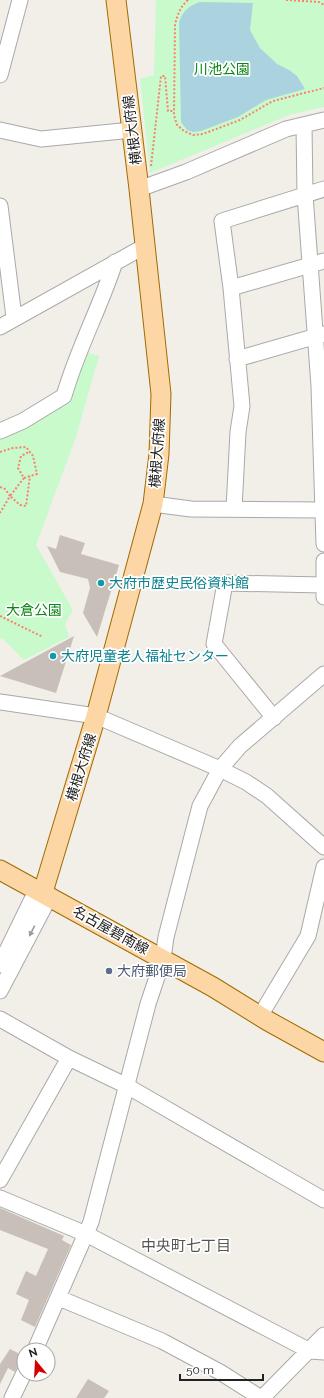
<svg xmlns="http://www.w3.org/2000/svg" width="324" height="1398" viewBox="0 0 324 1398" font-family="Raleway,'Noto Sans JP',sans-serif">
<rect width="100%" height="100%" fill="#f2efe9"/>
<!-- park -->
<path fill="#c8facc" d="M156,0H324V107L289,115L150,173L140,79L154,75Z
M82,351L99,356L76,437L36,545L73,610L65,624L69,637L24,660L3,639L0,638V436L52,406L72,401Z"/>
<!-- water -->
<path fill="#aad3df" d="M200,2L253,3L250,30L260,48L277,64L289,70L297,76L305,89L266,100L238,117L201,131L193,132L187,130L181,122L179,22C183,11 188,6 200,2Z"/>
<!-- building -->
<path fill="#c7bfb8" d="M60,535L85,543L81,554L119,565L97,637L83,613L90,588L88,579L60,572L47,546L56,549Z
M74,636L56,693L0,676Z
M0,1208L64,1236L62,1240L71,1245L35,1327L21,1320L29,1300L16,1294L26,1271L36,1276L48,1249L0,1230Z
M10,1349L20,1354L18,1359L20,1361L15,1372L8,1368L0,1384V1364Z
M88,1379L109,1391L104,1398H76Z"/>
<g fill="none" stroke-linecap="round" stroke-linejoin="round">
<!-- minor casing -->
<g stroke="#a9a9a9" stroke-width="17">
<path id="minor" d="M0,75L20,0
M304,125L305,195L319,386L324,544
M0,130L41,139L132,130
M139,189L186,172L286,129L324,120
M0,206L14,317
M231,288L324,261
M0,327L145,246
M237,359L324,334
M0,431L23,421L64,396C77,350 100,308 115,262
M153,504L191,509L324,510
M234,509L238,432L242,406L231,288L222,221L324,189
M324,561V597
M0,702L96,716L220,769L246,782L267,796L324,847
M274,718L214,644L225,583L323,585
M0,965L37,889
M0,991L50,896
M260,1016L308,936L324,867
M0,1019L69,1058
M0,1180L69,1058L127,1086L324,1200
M0,1198L86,1234L310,1351L324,1352
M59,1298L162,1341L220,1372L261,1398
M35,1350L91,1222L148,1004L163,959L166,937L200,806L220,769L240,746L324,674
M12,1398L24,1373
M262,1398L324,1335"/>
</g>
<!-- major casing -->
<g stroke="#a06b00" stroke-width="21">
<path id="major" d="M0,870L213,987L268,1021L324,1052
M43,892L96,716L153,504L159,454L161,394L139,189L116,0"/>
</g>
<!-- path -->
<path stroke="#fa8072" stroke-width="2" stroke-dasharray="2 2" stroke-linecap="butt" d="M188,0C180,7 178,14 175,24L174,115L177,125L184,131L193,135L203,134L240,120L273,101L324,88
M286,0L319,2L324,5
M151,166L161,76H165L168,111H174
M0,452L13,448L26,447L33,456L37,474L24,478L18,468L21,456L29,452
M24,478L10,496L20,505L26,506L30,476
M0,487L5,489L10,496L0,513
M0,616L43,637"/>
<!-- minor -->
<use href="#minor" stroke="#fff" stroke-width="15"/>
<!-- major -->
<use href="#major" stroke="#fcd6a4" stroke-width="19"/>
</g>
<!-- one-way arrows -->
<defs><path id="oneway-solid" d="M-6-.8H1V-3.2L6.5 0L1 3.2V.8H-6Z"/></defs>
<use fill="#9c9c9c" href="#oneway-solid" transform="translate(32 931) rotate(117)"/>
<!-- markers -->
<g fill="#0f9aa8" stroke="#fff" stroke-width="1.5">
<circle cx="101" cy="583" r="4"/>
<circle cx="53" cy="656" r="4"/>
</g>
<circle fill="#5c6f8a" stroke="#fff" stroke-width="1.5" cx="109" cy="971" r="4"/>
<g text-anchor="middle" stroke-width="3.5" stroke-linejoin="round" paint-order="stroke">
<!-- park labels -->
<g font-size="14" fill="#0c8416" stroke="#fff">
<text x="222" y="74">川池公園</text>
<text x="34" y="615">大倉公園</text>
</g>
<!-- street labels -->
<g font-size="14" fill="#222" stroke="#fff">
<text transform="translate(132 130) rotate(-97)" y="5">横根大府線</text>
<text transform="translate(157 453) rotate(-86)" y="5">横根大府線</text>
<text transform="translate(81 767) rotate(-73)" y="5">横根大府線</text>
<text transform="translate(111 930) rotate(29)" y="5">名古屋碧南線</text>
</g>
<!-- culture labels -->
<g font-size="14" fill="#0d838f" stroke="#fff" text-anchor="start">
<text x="109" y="588">大府市歴史民俗資料館</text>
<text x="61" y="661">大府児童老人福祉センター</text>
</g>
<!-- service labels -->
<g font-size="14" fill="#4e5e75" stroke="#fff" text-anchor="start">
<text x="117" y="976">大府郵便局</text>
</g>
<!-- neighbourhood labels -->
<g font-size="15" fill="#555" stroke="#fff">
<text x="186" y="1251">中央町七丁目</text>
</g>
</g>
<!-- north arrow -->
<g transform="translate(36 1362) rotate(342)"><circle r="19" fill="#ffffff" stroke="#a7a7a7"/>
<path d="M0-3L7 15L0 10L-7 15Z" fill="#d40000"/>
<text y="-6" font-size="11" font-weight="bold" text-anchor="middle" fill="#222222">N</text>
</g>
<!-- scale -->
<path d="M180 1374v6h83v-6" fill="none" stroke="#222222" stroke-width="2"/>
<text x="186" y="1374" font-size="12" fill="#222222" stroke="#ffffff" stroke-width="3" paint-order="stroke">50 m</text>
</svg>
